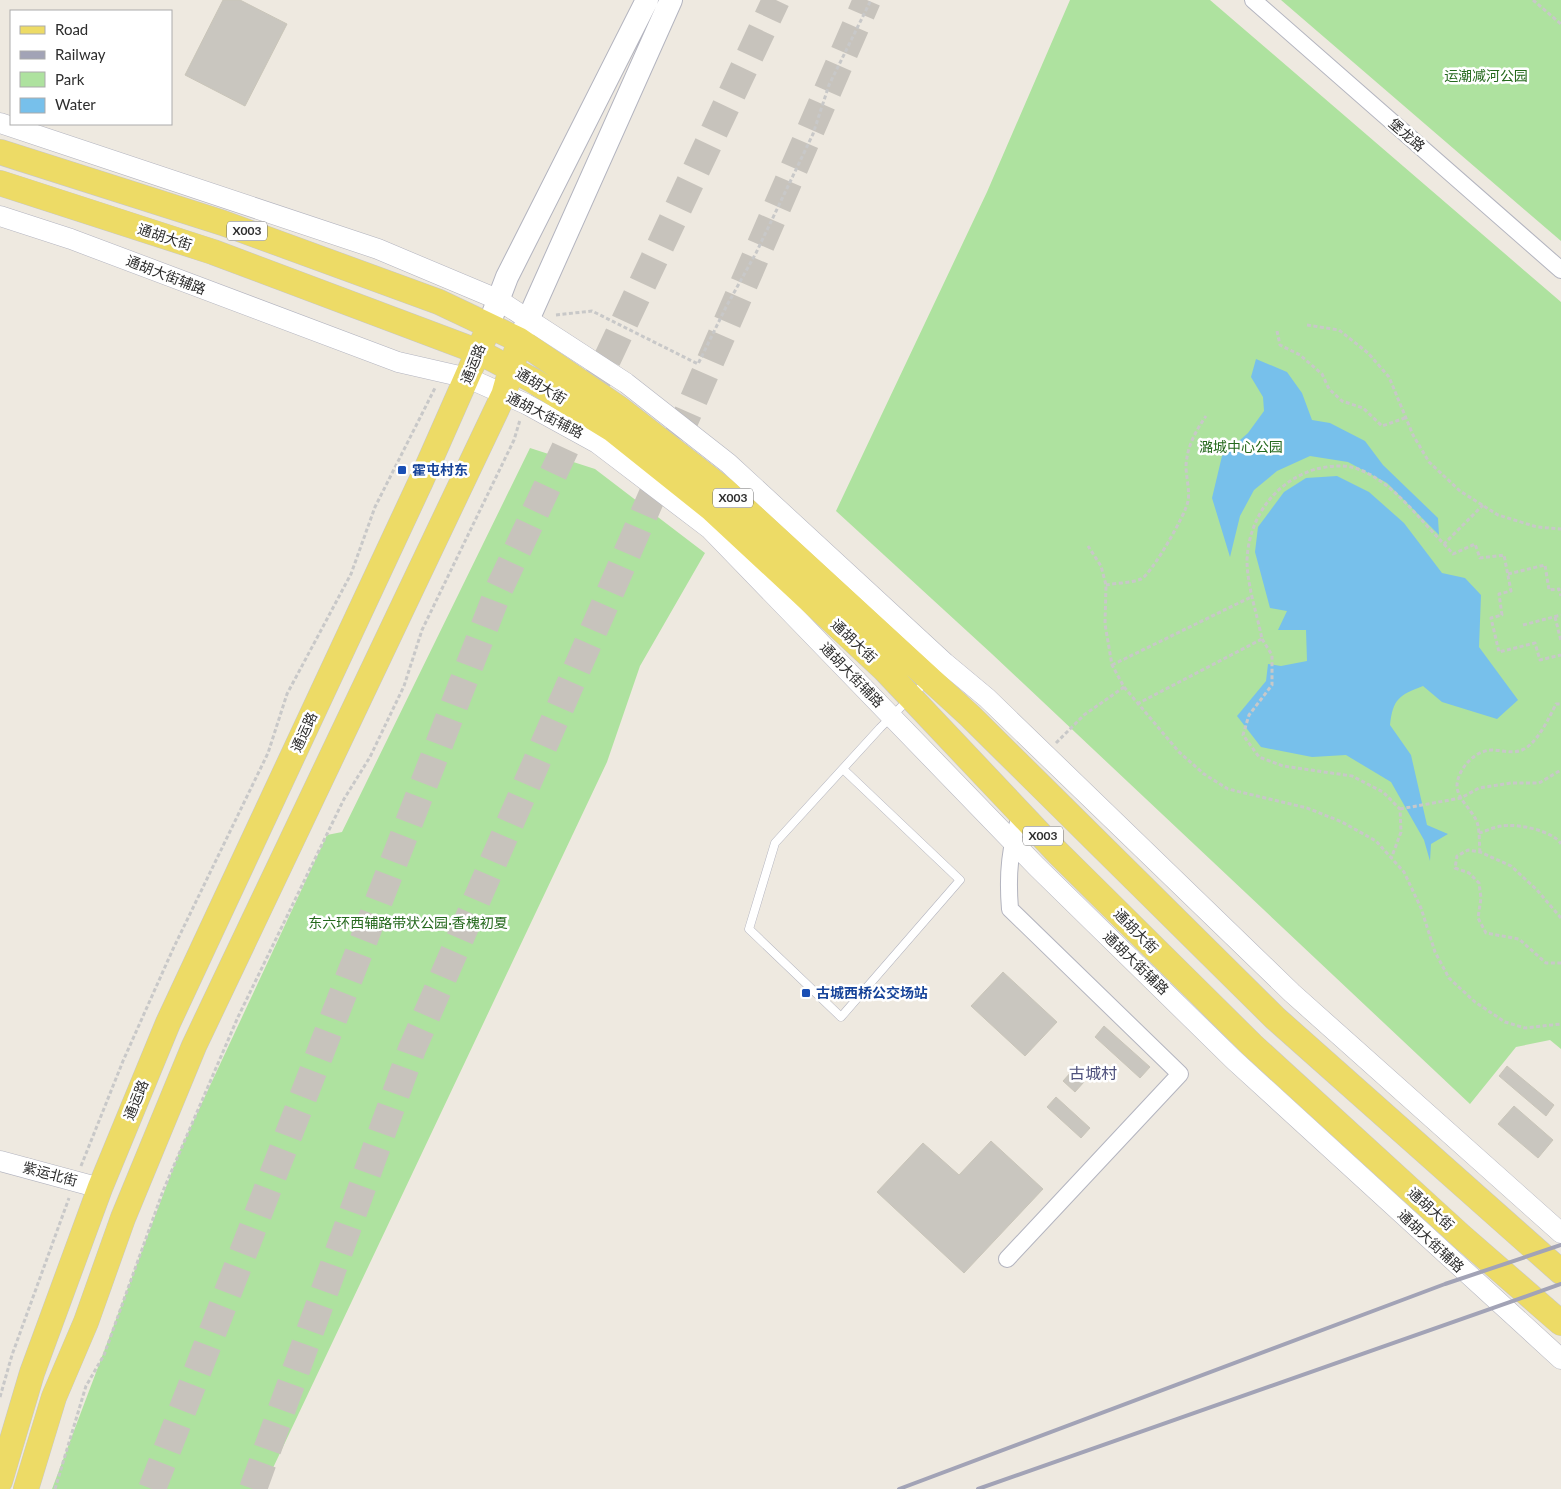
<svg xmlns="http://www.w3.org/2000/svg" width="1561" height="1489" viewBox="0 0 1561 1489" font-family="Lato,'Noto Sans SC',sans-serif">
<rect width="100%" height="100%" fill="#eee9e0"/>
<!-- green -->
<path fill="#aee29f" d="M1070,0H1210L1561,302V1049L1550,1040L1516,1047L1470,1104L992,654L836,511L987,192Z
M1281,0H1561V241Z
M530,448L595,469L705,553L640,666L607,762L263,1489H52L180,1150L327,835L342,832Z"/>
<!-- water -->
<path fill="#77c0eb" d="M1256,359L1287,372L1302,393L1312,420L1330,423L1365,441L1383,465L1438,518L1439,535L1387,483L1348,462L1310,456L1277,471L1254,490L1240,516L1230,557L1212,498L1222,456L1248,433L1264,411L1263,397L1251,377Z
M1337,476L1369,492L1404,523L1442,573L1465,578L1481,595L1479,647L1518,700L1497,719L1442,702L1423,686C1399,695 1393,699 1390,725L1411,755L1427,825L1448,834L1431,844L1430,861L1424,840L1391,782L1346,755L1312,757L1261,747L1237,716L1266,681L1268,664L1281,666L1307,661L1306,630H1278L1287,611L1270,608L1255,552L1258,527L1284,492L1306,478Z"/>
<!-- building -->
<path fill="#c9c6bf" stroke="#c9c5b9" d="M223,0H240L287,24L245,106L185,75Z
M1003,972L1057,1022L1025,1056L971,1006Z
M1104,1026L1150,1067L1140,1078L1095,1037Z
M1507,1066L1554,1105L1546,1116L1499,1076Z
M1072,1071L1084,1082L1075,1092L1063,1081Z
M1056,1097L1090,1128L1081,1138L1047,1107Z
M1514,1106L1553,1140L1538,1158L1498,1124Z
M991,1141L1043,1189L964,1273L877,1192L923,1143L959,1175Z"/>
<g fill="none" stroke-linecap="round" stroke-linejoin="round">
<!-- motorway-tunnel -->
<path stroke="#c7c3bc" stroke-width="28" stroke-dasharray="28 14" stroke-linecap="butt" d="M152,1489L499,589L776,0
M253,1489L412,1049L867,0"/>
<!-- service casing -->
<g stroke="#b3b4bf" stroke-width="9">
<path id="service" d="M843,769L960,880L841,1017L749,929L775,843L880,728L928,680"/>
</g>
<!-- minor casing -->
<g stroke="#b3b4bf" stroke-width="18">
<path id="minor" d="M1253,0L1561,270
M1007,1259L1180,1074L1010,909C1007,873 1010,847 1021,813"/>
</g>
<!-- tertiary casing -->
<g stroke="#b3b4bf" stroke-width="21">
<path id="tertiary" d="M0,123L378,249L497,299L626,383L728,463L945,663L987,698L1292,993L1561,1233
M0,216L71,239L398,362L468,378L526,404L597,443L710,529L1036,866L1234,1060L1561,1359
M0,1161L100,1188"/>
</g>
<!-- secondary casing -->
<g stroke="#b3b4bf" stroke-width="24">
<path id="secondary" d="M488,327L507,277L647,0
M519,340L671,0"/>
</g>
<!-- primary casing -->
<g stroke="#c8c8c8" stroke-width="26">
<path id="primary" d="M0,152L223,223L439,302L519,340L620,409L723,489L970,716L1275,1018L1561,1272
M0,183L213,252L479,352L532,380L612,429L712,509L884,669L1058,853L1252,1045L1461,1236L1561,1323
M0,1481L32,1373L100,1188L168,1023L421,481L485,336
M26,1489L54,1397L86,1322L123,1218L194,1046L504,394L516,352"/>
</g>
<!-- path -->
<path stroke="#c8c8c8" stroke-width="3" stroke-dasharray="4 2.5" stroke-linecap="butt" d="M1533,0L1561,24
M556,315L592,311L698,364L726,307L756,253L813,134L829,85L871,0
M1307,325L1339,330L1368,353L1389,377L1413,435L1429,462L1460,491L1498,515L1537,527L1561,529
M1277,331L1280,345L1300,355L1322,374L1329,389L1342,401L1363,408L1382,426L1405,418
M1444,544L1453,554L1475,544L1480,558L1504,555L1511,591L1499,594L1502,615L1491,618L1499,652L1535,643L1540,660L1561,655
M1508,574L1545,565L1549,590L1559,589L1561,596
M1106,585C1117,583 1131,583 1141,579C1151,575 1186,514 1188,501C1190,490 1186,477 1186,466C1187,447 1195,432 1206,416
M1555,617L1561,641
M1523,625L1561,615
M1262,639L1272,655V685L1249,715L1243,735L1259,757L1283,766L1352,776L1383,792L1400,809L1401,832L1391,859
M1112,665L1253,596
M1124,687L1179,752L1204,774L1228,789L1307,808L1342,822L1376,841L1404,872L1421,908L1435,952L1449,978L1475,1002L1505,1022L1525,1028L1561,1024
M1137,704L1262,639C1257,614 1247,585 1247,560C1249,516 1276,481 1316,469C1329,466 1345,464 1358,469C1393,482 1418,518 1444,544L1483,505
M1056,743L1084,715L1124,687L1112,665L1105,624L1106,585L1101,566L1088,546
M1400,809L1461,798L1479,788L1511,783H1539L1561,770
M1479,833C1486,831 1494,827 1502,826C1516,823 1554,831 1561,844
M1480,852C1479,843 1480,831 1477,822C1472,809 1457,800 1457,785C1458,769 1475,750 1492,750C1502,750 1512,754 1522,750C1537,744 1549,718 1556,704H1561
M1561,918L1537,890L1511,866L1480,852L1468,850L1457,856L1455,868L1469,873L1479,883L1481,898L1478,918L1486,933L1519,939L1546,963H1561
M81,1166L123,1061L173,949L268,753L287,694L351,574L375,507L435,388
M0,1397L12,1355L69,1198
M55,1489L86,1386L104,1355L163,1191L238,1017L344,799L370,757L404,686L422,630L514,440L520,420"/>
<!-- service -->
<use href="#service" stroke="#fff" stroke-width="8"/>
<!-- minor -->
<use href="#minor" stroke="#fff" stroke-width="16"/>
<!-- tertiary -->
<use href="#tertiary" stroke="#fff" stroke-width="20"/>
<!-- secondary -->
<use href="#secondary" stroke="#fff" stroke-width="22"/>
<!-- primary -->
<use href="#primary" stroke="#eddb66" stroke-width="25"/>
<!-- rail -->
<path stroke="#a2a3b6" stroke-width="4" d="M899,1489L1445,1284L1561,1245
M978,1489L1561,1284"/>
</g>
<!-- markers -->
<g fill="#1a4fb4" stroke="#fff" stroke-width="2">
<rect x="397" y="465" width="10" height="10" rx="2.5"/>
<rect x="801" y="988" width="10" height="10" rx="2.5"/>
</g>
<g text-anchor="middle" stroke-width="5" stroke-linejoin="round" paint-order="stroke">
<!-- shield labels -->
<g fill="#fff" stroke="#6c6c6c" stroke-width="1">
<rect x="227" y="221.5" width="40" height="19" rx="4"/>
<rect x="713" y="488.5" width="40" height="19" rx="4"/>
<rect x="1023" y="826.5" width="40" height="19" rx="4"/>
</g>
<g font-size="12" font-weight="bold" fill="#2d2d2d">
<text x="247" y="235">X003</text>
<text x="733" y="502">X003</text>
<text x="1043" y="840">X003</text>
</g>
<!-- park labels -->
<g font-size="14" fill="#25691d" stroke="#fff">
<text x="1486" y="81">运潮减河公园</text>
<text x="1241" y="452">潞城中心公园</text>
<text x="408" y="928">东六环西辅路带状公园·香槐初夏</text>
</g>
<!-- street labels -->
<g font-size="14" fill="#2d2d2d" stroke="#fff">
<text transform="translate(1407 135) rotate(41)" y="5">堡龙路</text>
<text transform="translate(165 237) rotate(18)" y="5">通胡大街</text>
<text transform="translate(166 275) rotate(21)" y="5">通胡大街辅路</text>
<text transform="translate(473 364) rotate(-68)" y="5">通运路</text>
<text transform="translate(541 386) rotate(31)" y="5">通胡大街</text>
<text transform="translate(545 415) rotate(27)" y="5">通胡大街辅路</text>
<text transform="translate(854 641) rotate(43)" y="5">通胡大街</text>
<text transform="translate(852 675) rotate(46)" y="5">通胡大街辅路</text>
<text transform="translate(304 732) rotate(-65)" y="5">通运路</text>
<text transform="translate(1136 931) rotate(45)" y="5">通胡大街</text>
<text transform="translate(1136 963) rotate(44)" y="5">通胡大街辅路</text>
<text transform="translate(136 1100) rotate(-68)" y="5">通运路</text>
<text transform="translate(50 1174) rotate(15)" y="5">紫运北街</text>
<text transform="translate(1431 1209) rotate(42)" y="5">通胡大街</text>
<text transform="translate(1431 1241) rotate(43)" y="5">通胡大街辅路</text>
</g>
<!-- transit labels -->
<g font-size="14" font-weight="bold" fill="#164399" stroke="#fff" text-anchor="start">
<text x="412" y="475">霍屯村东</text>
<text x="816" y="998">古城西桥公交场站</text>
</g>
<!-- quarter labels -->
<g font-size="16" fill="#4e517d" stroke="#fff">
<text x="1093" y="1079">古城村</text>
</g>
</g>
<!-- legend -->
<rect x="10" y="10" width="162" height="115" fill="#ffffff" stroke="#ababab"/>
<rect x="20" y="26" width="25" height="8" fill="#eddb66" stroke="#ababab"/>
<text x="55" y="35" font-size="15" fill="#2d2d2d">Road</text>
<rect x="20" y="51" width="25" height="8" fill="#a2a3b6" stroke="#ababab"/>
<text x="55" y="60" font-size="15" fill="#2d2d2d">Railway</text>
<rect x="20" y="72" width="25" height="15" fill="#aee29f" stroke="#ababab"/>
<text x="55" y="85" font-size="15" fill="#2d2d2d">Park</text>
<rect x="20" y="98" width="25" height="15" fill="#77c0eb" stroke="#ababab"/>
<text x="55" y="110" font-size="15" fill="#2d2d2d">Water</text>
</svg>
